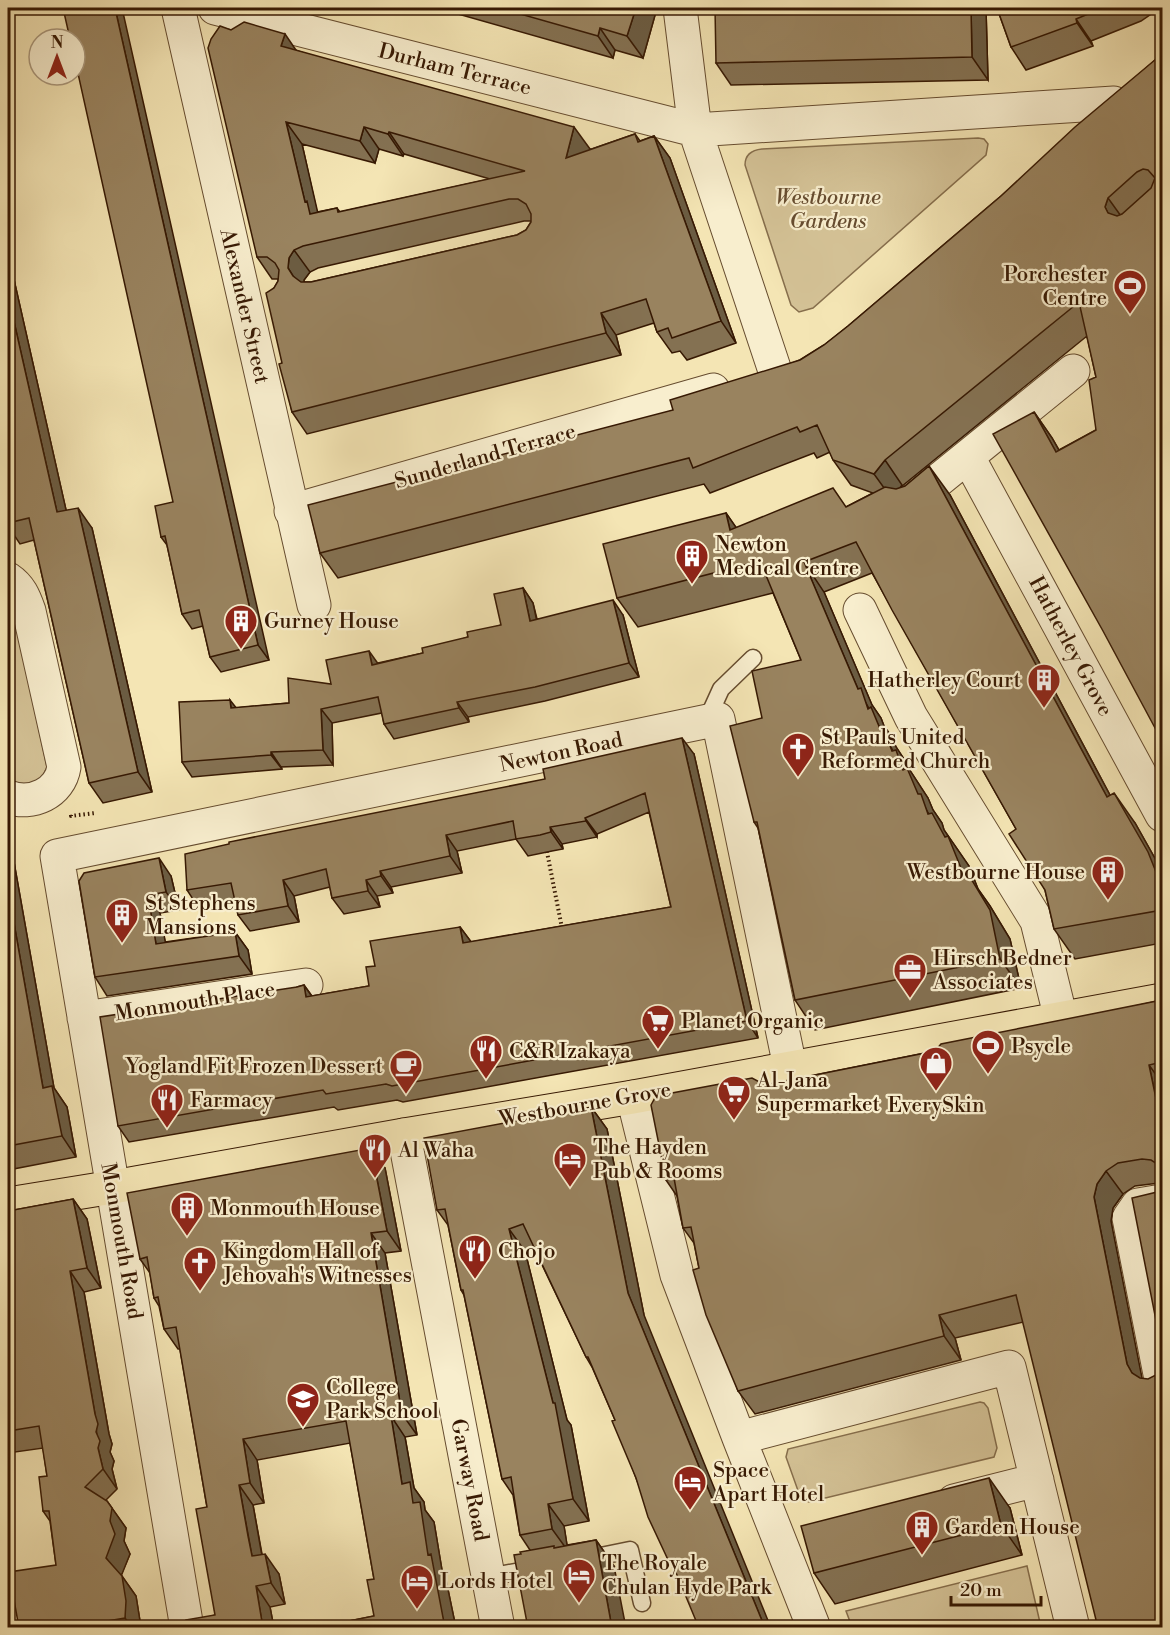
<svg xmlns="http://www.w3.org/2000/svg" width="1170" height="1635" viewBox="0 0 1170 1635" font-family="'Libre Bodoni',serif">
<rect width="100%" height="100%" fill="#f4e5b4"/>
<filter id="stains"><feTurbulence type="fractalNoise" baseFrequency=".00333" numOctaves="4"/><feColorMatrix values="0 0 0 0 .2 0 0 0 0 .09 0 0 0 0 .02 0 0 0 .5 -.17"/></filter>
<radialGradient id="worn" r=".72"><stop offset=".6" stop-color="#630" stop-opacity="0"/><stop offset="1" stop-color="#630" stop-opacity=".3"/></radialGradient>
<!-- green -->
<path fill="#d4c296" stroke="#866e4c" stroke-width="1.5" d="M978,138L984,139L988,144L986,155L813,308L799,312L791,305L745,165C745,154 752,150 762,149Z
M8,605L14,614L47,767L39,784L8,783Z
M980,1402L984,1403L988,1408L997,1448L994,1457L809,1502L801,1499L786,1457L788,1449Z
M1027,1566L1041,1627H852L846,1611Z"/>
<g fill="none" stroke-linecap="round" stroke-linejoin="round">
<!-- service casing -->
<g stroke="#664c2f" stroke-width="19">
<path id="service" d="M706,722L721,689L753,658
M586,1559L630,1550L642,1603
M488,1577L537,1568"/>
</g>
<!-- minor casing -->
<g stroke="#664c2f" stroke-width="35">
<path id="minor" d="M178,8L314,605
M215,8L695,130L680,8
M775,371L695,130L1114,103
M968,457L1162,815
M914,500L1073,371
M291,511L713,390
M8,579C20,587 24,597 29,611L64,767C60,793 32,806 8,797
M860,610L911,717L1037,921L1061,1019
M84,1018L306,985
M633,1097L677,1275L739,1438L814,1628
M404,1135L498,1628
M1162,1201L1138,1205L1129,1218L1162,1384
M739,1438L1009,1367L1073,1628
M954,1501L1037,1480
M187,1628L57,856L718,719L790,1067"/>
</g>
<!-- primary casing -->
<g stroke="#371903" stroke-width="35">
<path id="primary" d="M8,1204L113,1187L404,1135L633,1097L1162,1000"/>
</g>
<!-- path -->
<path stroke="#371903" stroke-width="4" stroke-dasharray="1.5 3" stroke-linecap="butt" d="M71,815V816L95,813
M546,847L562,928"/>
<!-- service -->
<use href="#service" stroke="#f8eece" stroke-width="16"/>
<!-- minor -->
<use href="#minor" stroke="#f8eece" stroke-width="33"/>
<!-- primary -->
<use href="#primary" stroke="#f4e5b4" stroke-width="33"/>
</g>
<!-- wall -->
<path fill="#847152" stroke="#371903" stroke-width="1.5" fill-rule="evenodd" d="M437,8H657L643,58L615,50L613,58Z
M997,8H1160L1141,21L1091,41L1093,46L1026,70L1011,47Z
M986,9L988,80L731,85L716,63Z
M231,30L295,50L590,149L589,150L635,134L640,141L654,136L670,158L736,343L687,360L680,351L672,353L657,332L654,323L616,335L621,355L307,434L292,412L282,363L274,288L278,281V279H272L257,257ZM302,144L375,163L379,149L403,156L404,154L490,179L340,212L337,208L317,212ZM524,221H531V222L526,230L517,235L311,282H304V280L310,272L318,268Z
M1162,54V741L1034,412L1052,438L1059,450L1096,430V377L1087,336L901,487L950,495L1110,795L1135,823L1162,871V943L1075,959L1054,929L1045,890L1016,829L872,573L824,592L872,705L881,718L884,726L892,737L896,747L904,759L907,766L928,798L933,810L942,823L944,830L969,866L978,889L990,906L1010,939L1021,988L815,1030L795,1000L758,828L754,822L762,718L801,660L773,593L638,627L617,598L726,513L736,528L846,507L873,493L851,485L833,460L830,452L817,458L814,453L710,493L704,484L338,578L320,553L800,360L824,345L848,326L1001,196Z
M8,253L66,510L92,528L152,792L103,803L89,783L34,540L20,544L8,526Z
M173,502L269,660L221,672L210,657L203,626L192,629L182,614L167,545L161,537Z
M523,588L533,603L537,619L623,615L639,677L545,701L468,717L469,722L394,739L384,724L382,713L332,723L333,765L281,767L282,769L192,777L182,762L236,708L289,703L378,663L423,653L468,637L501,625Z
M694,754L758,1038L403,1102L397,1100L338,1110L334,1107L129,1142L118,1126L297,987L304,985L312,996L369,986L375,966L460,927L471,942L671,907L649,812L597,834V837L562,844L563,849L552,851L528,856L516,839L457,851L462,873L391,887L393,893L377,896L380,907L344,914L332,898L330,887L294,896L299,922L250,931L238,915L235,900L198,907L187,890Z
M8,853L14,862L54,1088L67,1107L76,1157L8,1170Z
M171,876L179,910L160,913L165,942L235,932L248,950L252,974L107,996L95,977L79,881Z
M1162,1000V1183H1159L1135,1186L1123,1194L1113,1208L1111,1221L1162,1628L1023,1322L955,1338L961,1360L755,1414L738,1391L699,1268L694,1243L683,1228L677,1196L666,1180L765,1085L935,1051Z
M591,1107L607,1129L644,1315L676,1573L670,1564L636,1478L615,1420L592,1367L586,1357L534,1248L525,1251L567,1420L571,1425L589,1521L564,1526L567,1545L596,1540L614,1566L521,1554L530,1550L520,1535L513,1495L502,1479L464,1295L461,1290L448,1225L437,1210Z
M385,1168L401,1251L385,1253L417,1435L405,1437L414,1488L424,1502L425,1510L434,1522L442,1570L445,1575L456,1628H314L374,1616V1579L350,1443L257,1460L264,1503L253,1505L262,1554L279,1574L285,1604L270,1607L274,1628H146L177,1626L215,1615L207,1507L180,1349H178L164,1329L159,1306L154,1298L150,1273L140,1259Z
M73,1199L87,1219L101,1288L84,1292L109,1434L112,1444L110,1452L114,1461L112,1469L117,1489L106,1500L126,1528L124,1541L130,1554L121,1575L136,1596L140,1621V1628H19L56,1565L50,1521L43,1511L47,1476L43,1448L8,1453V1211Z
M1010,1508L1022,1555L835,1604L814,1573Z"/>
<!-- shaded-wall -->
<path fill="#6b5c42" stroke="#371903" stroke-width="1.5" d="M115,8H122L269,660L258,645Z
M636,8H657L643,58L627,36Z
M971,8H985L986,9L988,80L972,57Z
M1076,19L1091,41L1093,46L1077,23Z
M600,28L615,50L613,58L598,36Z
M285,34L300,56L281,46Z
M286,122L302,144L319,218L310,214L305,202Z
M364,127L379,149L375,163L360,141Z
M574,127L590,149L581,180L566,158Z
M389,132L404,154L403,156L388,134Z
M654,136L670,158L736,343L721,321Z
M1108,198L1126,223L1108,213L1105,207Z
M294,250L310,272L304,280V290L293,276L288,268L289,258Z
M8,253L71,532L57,512L8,295Z
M601,313L616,335L621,355L606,333Z
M1034,412L1052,438L1074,477L1056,452Z
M885,460L902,485L892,499L874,474Z
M929,466L950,495L1127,827L1107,797Z
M78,508L92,528L152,792L138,772Z
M726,513L747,543L730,530Z
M804,562L824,592L872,705L881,718L884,726L892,737L896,747L904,759L907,766L928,798L933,810L942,823L944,830L969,866L978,889L990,906L1010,939L1021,988L1000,959L965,878L858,689Z
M523,588L533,603L540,636L530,621Z
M613,600L623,615L639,677L629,663Z
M369,651L379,665H372Z
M230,700L241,714L231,708Z
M457,702L468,717L469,722L459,708Z
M321,709L332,723L333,765L323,750Z
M682,738L694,754L758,1038L747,1021Z
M271,752L281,767L282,769L271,755Z
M1114,793L1135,823L1162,871V887Z
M585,818L597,834V837L586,821Z
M550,827L562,844L563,849L551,832Z
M446,835L457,851L462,873L450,856Z
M8,853L14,862L54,1088L67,1107L76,1157L62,1136L43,1088L8,889Z
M159,858L171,876L179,910L166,892Z
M380,871L391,887L393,893L381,876Z
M283,880L294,896L299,922L288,906Z
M366,880L377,896L380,907L368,891Z
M148,895L160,913L169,962L156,944Z
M460,927L472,943H463Z
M235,932L248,950L252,974L239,956Z
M304,985L315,1001L306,997Z
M1149,1065L1162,1083V1118L1159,1113Z
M591,1107L607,1129L644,1315L771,1628H765L628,1293Z
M371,1148L385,1168L401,1251L387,1231Z
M1106,1171L1123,1194L1113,1208L1111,1221L1144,1388L1132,1373L1127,1364L1094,1197L1097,1184Z
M73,1199L87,1219L101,1288L87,1268Z
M509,1229L525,1251L567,1420L571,1425L589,1521L573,1499L553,1403Z
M371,1233L385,1253L417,1435L402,1414Z
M70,1271L84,1292L109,1434L112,1444L110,1452L114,1461L112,1469L117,1489L103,1469L98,1448L95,1414Z
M939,1315L955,1338L961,1360L944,1336Z
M391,1416L405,1437L414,1488L424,1502L425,1510L434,1522L442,1570L445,1575L456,1628H445L428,1555L413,1503L402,1484Z
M243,1439L257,1460L264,1503L250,1483Z
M989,1478L1010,1508L1022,1555L1001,1525Z
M239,1485L253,1505L262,1556H252Z
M107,1501L126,1528L124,1541L130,1554L120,1579L106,1558L110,1521Z
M548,1504L564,1526L568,1551L552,1529Z
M596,1540L614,1566L626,1628H612Z
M265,1554L279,1574L285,1604L271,1583Z
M122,1576L136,1596L140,1621V1628H132L125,1618Z
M256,1586L270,1607L274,1628H263Z"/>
<!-- building -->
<path fill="#99835f" stroke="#371903" stroke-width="1.5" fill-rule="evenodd" d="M63,8H115L258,645L210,657L199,610L182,614L165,536L161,537L155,506L173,502L75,60V39H70Z
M499,8H636L627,36L600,28L598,36Z
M715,8H971L972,57L716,63Z
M997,8H1103L1076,19L1077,23L1011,47Z
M244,22L285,34L281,46L574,127L566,158L635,134L638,142L654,136L721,321L672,338L668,328L657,332L646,299L601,313L606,333L292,412L279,364L282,363L266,293L274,288L278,281L279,270L275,263L267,257H257L208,48L211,39L220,26L231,30ZM286,122L360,141L364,127L388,134L389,132L525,171L338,212L337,208L310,214L307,201L305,202ZM509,199H518L526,204L531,214V222L526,230L517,235L311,282H301L293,276L288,268L289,258L294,250L303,246Z
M1162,54V741L1103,631L993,434L1034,412L1056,452L1096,430L1089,380L1096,377L1079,302L885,460L874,474L833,460L817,425L800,432L797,427L693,468L689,458L320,553L308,505L673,410L670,400L800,360L824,345L848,326L1001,196L1075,127ZM1143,169L1148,170L1155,178L1151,188L1122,214L1117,216L1108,213L1105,207L1108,198L1137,172Z
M8,295L57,512L78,508L138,772L89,783L29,518L8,523Z
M929,466L1107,797L1114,793L1148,852L1162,887V910L1054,929L1045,890L1009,834L1016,829L892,610L856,542L804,562L858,689L861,688L868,709L871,707L881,731L884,730L892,751L896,750L903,770L907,768L918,794H921L928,814L932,813L945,837L948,836L965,878L970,877L990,910L1000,959L795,1000L757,822H754L730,726L762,718L752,671L801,660L760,561L617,598L603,544L726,513L730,530L833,488L846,507L885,487L896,489L905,486Z
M523,588L530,621L613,600L629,663L535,687L457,702L459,708L384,724L378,697L321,709L323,750L271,752V755L182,762L179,702L230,700L231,708L289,703L288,678L331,684L326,660L369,651L372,665L423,653L422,648L468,637L467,632L501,625L494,594Z
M682,738L747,1021L392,1086L386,1084L326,1094L323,1090L118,1126L100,1017L297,987L304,985L306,997L369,986L366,967L375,966L370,941L460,927L463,943L671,907L645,793L585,818L586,821L550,827L551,832L540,835L516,839L513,821L446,835L450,856L380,871L381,876L366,880L368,891L332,898L326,869L283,880L288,906L238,915L231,883L187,890L185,854L229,844V842L545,779L543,769Z
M159,858L166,892L148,895L156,944L235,932L239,956L95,977L79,881L84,873Z
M8,889L43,1088L52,1086L62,1136L8,1146Z
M1162,1000V1062L1149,1065L1159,1113L1162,1112V1171L1159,1165L1151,1160L1142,1159L1118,1163L1106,1171L1097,1184L1094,1197L1127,1364L1132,1373L1140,1378L1148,1379L1158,1374L1162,1367V1628H1098L1016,1295L939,1315L944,1336L738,1391L706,1315L693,1270L699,1268L691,1227L683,1228L674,1178L666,1180L651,1105L656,1096L752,1078L765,1085L935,1051L941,1044Z
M591,1107L628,1293L765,1628H699L672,1563L670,1564L648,1517L636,1478L612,1421L615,1420L588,1357H586L523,1224L509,1229L553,1403H555L573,1499L548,1504L552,1529L520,1535L511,1477L502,1479L463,1290H461L445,1209L437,1210L424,1138Z
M371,1148L387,1231L371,1233L402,1414L391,1416L402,1484L410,1482L413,1503L420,1502L428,1555L431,1554L445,1628H314L374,1616L367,1580L374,1579L346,1421L243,1439L250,1483L239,1485L248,1536L252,1556L265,1554L271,1583L256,1586L263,1628H146L165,1624L177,1626L186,1620L215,1615L196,1509L207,1507L176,1327L164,1329L158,1297L154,1298L147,1257L140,1259L127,1193Z
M1162,1185V1351L1132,1198L1157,1192Z
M73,1199L87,1268L70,1271L95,1414L98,1424L96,1432L100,1441L98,1448L103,1469L85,1487L107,1501L112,1508L110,1521L115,1534L106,1558L122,1576L126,1601L125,1618L66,1628H19L9,1572L56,1565L49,1511H43L39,1477L47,1476L39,1426L8,1431V1211Z
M989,1478L1001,1525L814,1573L801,1526Z
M596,1540L612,1628H528L514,1555L521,1554L520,1552L554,1546V1548Z"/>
<!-- icons -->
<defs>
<g id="stadium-pin" transform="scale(1.725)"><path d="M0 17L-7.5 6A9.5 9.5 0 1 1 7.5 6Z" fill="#8f2418" stroke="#f8eece"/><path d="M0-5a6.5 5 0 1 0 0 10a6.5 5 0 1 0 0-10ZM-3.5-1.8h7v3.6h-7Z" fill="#fff"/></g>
<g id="building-pin" transform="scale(1.725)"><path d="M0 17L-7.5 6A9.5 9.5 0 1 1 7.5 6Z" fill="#8f2418" stroke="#f8eece"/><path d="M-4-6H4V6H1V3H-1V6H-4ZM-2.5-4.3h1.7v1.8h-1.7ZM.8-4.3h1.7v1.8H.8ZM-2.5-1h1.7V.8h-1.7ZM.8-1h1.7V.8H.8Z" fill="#fff"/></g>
<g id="church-pin" transform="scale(1.725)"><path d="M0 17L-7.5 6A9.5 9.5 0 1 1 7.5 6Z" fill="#8f2418" stroke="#f8eece"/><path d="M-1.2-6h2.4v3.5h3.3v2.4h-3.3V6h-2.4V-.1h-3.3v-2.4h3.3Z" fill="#fff"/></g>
<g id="office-pin" transform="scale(1.725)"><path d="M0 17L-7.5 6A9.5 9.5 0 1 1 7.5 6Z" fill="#8f2418" stroke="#f8eece"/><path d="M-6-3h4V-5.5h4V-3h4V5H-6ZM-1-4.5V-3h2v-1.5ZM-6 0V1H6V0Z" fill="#fff"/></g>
<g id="supermarket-pin" transform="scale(1.725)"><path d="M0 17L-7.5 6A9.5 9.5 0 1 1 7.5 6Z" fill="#8f2418" stroke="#f8eece"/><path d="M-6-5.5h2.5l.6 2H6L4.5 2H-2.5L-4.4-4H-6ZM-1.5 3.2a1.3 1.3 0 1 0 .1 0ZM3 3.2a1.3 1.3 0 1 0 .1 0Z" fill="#fff"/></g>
<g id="restaurant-pin" transform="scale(1.725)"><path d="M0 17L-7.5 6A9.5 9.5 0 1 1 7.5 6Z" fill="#8f2418" stroke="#f8eece"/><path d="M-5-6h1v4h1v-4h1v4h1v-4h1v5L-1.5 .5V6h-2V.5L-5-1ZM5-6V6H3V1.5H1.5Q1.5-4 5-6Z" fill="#fff"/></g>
<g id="shop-pin" transform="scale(1.725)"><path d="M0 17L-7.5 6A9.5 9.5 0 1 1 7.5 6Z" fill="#8f2418" stroke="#f8eece"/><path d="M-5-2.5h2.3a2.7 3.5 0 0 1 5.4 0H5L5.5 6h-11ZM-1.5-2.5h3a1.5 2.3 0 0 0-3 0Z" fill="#fff"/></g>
<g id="cafe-pin" transform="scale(1.725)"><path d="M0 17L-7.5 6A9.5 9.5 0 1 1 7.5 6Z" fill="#8f2418" stroke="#f8eece"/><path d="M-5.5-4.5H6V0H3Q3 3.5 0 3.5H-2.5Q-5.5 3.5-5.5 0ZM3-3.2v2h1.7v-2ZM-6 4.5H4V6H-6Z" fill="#fff"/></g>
<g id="hotel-pin" transform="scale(1.725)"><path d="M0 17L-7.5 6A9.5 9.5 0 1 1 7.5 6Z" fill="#8f2418" stroke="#f8eece"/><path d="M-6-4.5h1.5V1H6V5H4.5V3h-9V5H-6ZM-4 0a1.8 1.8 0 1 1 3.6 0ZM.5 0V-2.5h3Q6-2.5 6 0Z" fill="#fff"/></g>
<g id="school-pin" transform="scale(1.725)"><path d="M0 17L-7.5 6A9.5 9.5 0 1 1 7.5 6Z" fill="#8f2418" stroke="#f8eece"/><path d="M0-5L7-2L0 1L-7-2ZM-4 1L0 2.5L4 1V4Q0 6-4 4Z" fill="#fff"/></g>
</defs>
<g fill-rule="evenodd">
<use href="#stadium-pin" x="1130" y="286"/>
<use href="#building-pin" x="692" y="556"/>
<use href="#building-pin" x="241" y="621"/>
<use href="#building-pin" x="1044" y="680"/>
<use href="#church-pin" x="798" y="749"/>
<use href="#building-pin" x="1108" y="872"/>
<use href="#building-pin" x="122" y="915"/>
<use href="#office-pin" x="910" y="970"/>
<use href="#supermarket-pin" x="658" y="1021"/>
<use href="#stadium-pin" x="988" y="1046"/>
<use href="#restaurant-pin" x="486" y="1051"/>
<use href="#shop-pin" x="936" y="1063"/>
<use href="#cafe-pin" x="406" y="1066"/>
<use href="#supermarket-pin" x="734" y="1092"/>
<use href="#restaurant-pin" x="167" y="1100"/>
<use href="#restaurant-pin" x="375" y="1150"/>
<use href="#hotel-pin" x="570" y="1159"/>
<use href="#building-pin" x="187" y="1208"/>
<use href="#restaurant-pin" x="475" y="1251"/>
<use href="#church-pin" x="200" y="1263"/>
<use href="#school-pin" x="303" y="1399"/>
<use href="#hotel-pin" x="690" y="1482"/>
<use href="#building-pin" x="922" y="1527"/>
<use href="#hotel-pin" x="579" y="1575"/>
<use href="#hotel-pin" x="417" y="1581"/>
</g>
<g text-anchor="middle" stroke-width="4.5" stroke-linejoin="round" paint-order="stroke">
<!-- street labels -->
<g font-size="21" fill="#371903" stroke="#f8eece">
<text transform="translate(455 69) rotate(14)" y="7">Durham Terrace</text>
<text transform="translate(245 306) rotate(77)" y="7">Alexander Street</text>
<text transform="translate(485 456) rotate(-16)" y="7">Sunderland Terrace</text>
<text transform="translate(1071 646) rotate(62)" y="7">Hatherley Grove</text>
<text transform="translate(561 752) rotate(-12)" y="7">Newton Road</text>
<text transform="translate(195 1001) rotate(-9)" y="7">Monmouth Place</text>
<text transform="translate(585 1104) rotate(-10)" y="7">Westbourne Grove</text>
<text transform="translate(122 1241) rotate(80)" y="7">Monmouth Road</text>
<text transform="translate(470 1480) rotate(79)" y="7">Garway Road</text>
</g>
<!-- park labels -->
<g font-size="21" font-style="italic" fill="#664c2f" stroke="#f8eece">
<text x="828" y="204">Westbourne<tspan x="828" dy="24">Gardens</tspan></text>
</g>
<!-- poi labels -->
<g font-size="21" fill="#371903" stroke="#f8eece" text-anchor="start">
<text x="1107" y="281" text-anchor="end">Porchester<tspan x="1107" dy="24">Centre</tspan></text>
<text x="715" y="551">Newton<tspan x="715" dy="24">Medical Centre</tspan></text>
<text x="264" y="628">Gurney House</text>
<text x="1021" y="687" text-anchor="end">Hatherley Court</text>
<text x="821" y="744">St Pauls United<tspan x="821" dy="24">Reformed Church</tspan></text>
<text x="1085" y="879" text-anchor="end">Westbourne House</text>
<text x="145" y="910">St Stephens<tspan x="145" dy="24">Mansions</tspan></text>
<text x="933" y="965">Hirsch Bedner<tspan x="933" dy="24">Associates</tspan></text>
<text x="681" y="1028">Planet Organic</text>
<text x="1011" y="1053">Psycle</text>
<text x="509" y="1058">C&amp;R Izakaya</text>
<text x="383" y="1073" text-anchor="end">Yogland Fit Frozen Dessert</text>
<text x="757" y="1087">Al-Jana<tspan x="757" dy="24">Supermarket</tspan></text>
<text x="190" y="1107">Farmacy</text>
<text x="936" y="1112" text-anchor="middle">EverySkin</text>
<text x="593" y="1154">The Hayden<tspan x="593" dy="24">Pub &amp; Rooms</tspan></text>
<text x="398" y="1157">Al Waha</text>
<text x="210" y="1215">Monmouth House</text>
<text x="223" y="1258">Kingdom Hall of<tspan x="223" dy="24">Jehovah's Witnesses</tspan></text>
<text x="498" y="1258">Chojo</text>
<text x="326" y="1394">College<tspan x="326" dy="24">Park School</tspan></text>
<text x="713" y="1477">Space<tspan x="713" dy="24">Apart Hotel</tspan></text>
<text x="945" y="1534">Garden House</text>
<text x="602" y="1570">The Royale<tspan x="602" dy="24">Chulan Hyde Park</tspan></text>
<text x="440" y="1588">Lords Hotel</text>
</g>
</g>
<!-- margin -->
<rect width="1170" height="1635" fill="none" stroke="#f4e5b4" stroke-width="30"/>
<rect x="9" y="9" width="1152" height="1617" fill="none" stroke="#371903" stroke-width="3"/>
<rect x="15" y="15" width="1140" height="1605" fill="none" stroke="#371903" stroke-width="1.5"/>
<!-- north arrow -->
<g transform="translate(57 57)"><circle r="28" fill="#f8eece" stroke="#ab997d" stroke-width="1.5"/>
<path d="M0-4.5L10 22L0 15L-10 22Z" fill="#8f2418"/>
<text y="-9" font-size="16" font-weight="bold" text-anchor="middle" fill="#371903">N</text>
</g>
<!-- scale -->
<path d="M951 1596v9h90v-9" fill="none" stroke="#371903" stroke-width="3"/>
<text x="960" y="1596" font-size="18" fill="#371903" stroke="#f8eece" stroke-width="4.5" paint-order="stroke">20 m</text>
<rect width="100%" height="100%" filter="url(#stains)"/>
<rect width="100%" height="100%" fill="url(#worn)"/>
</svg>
